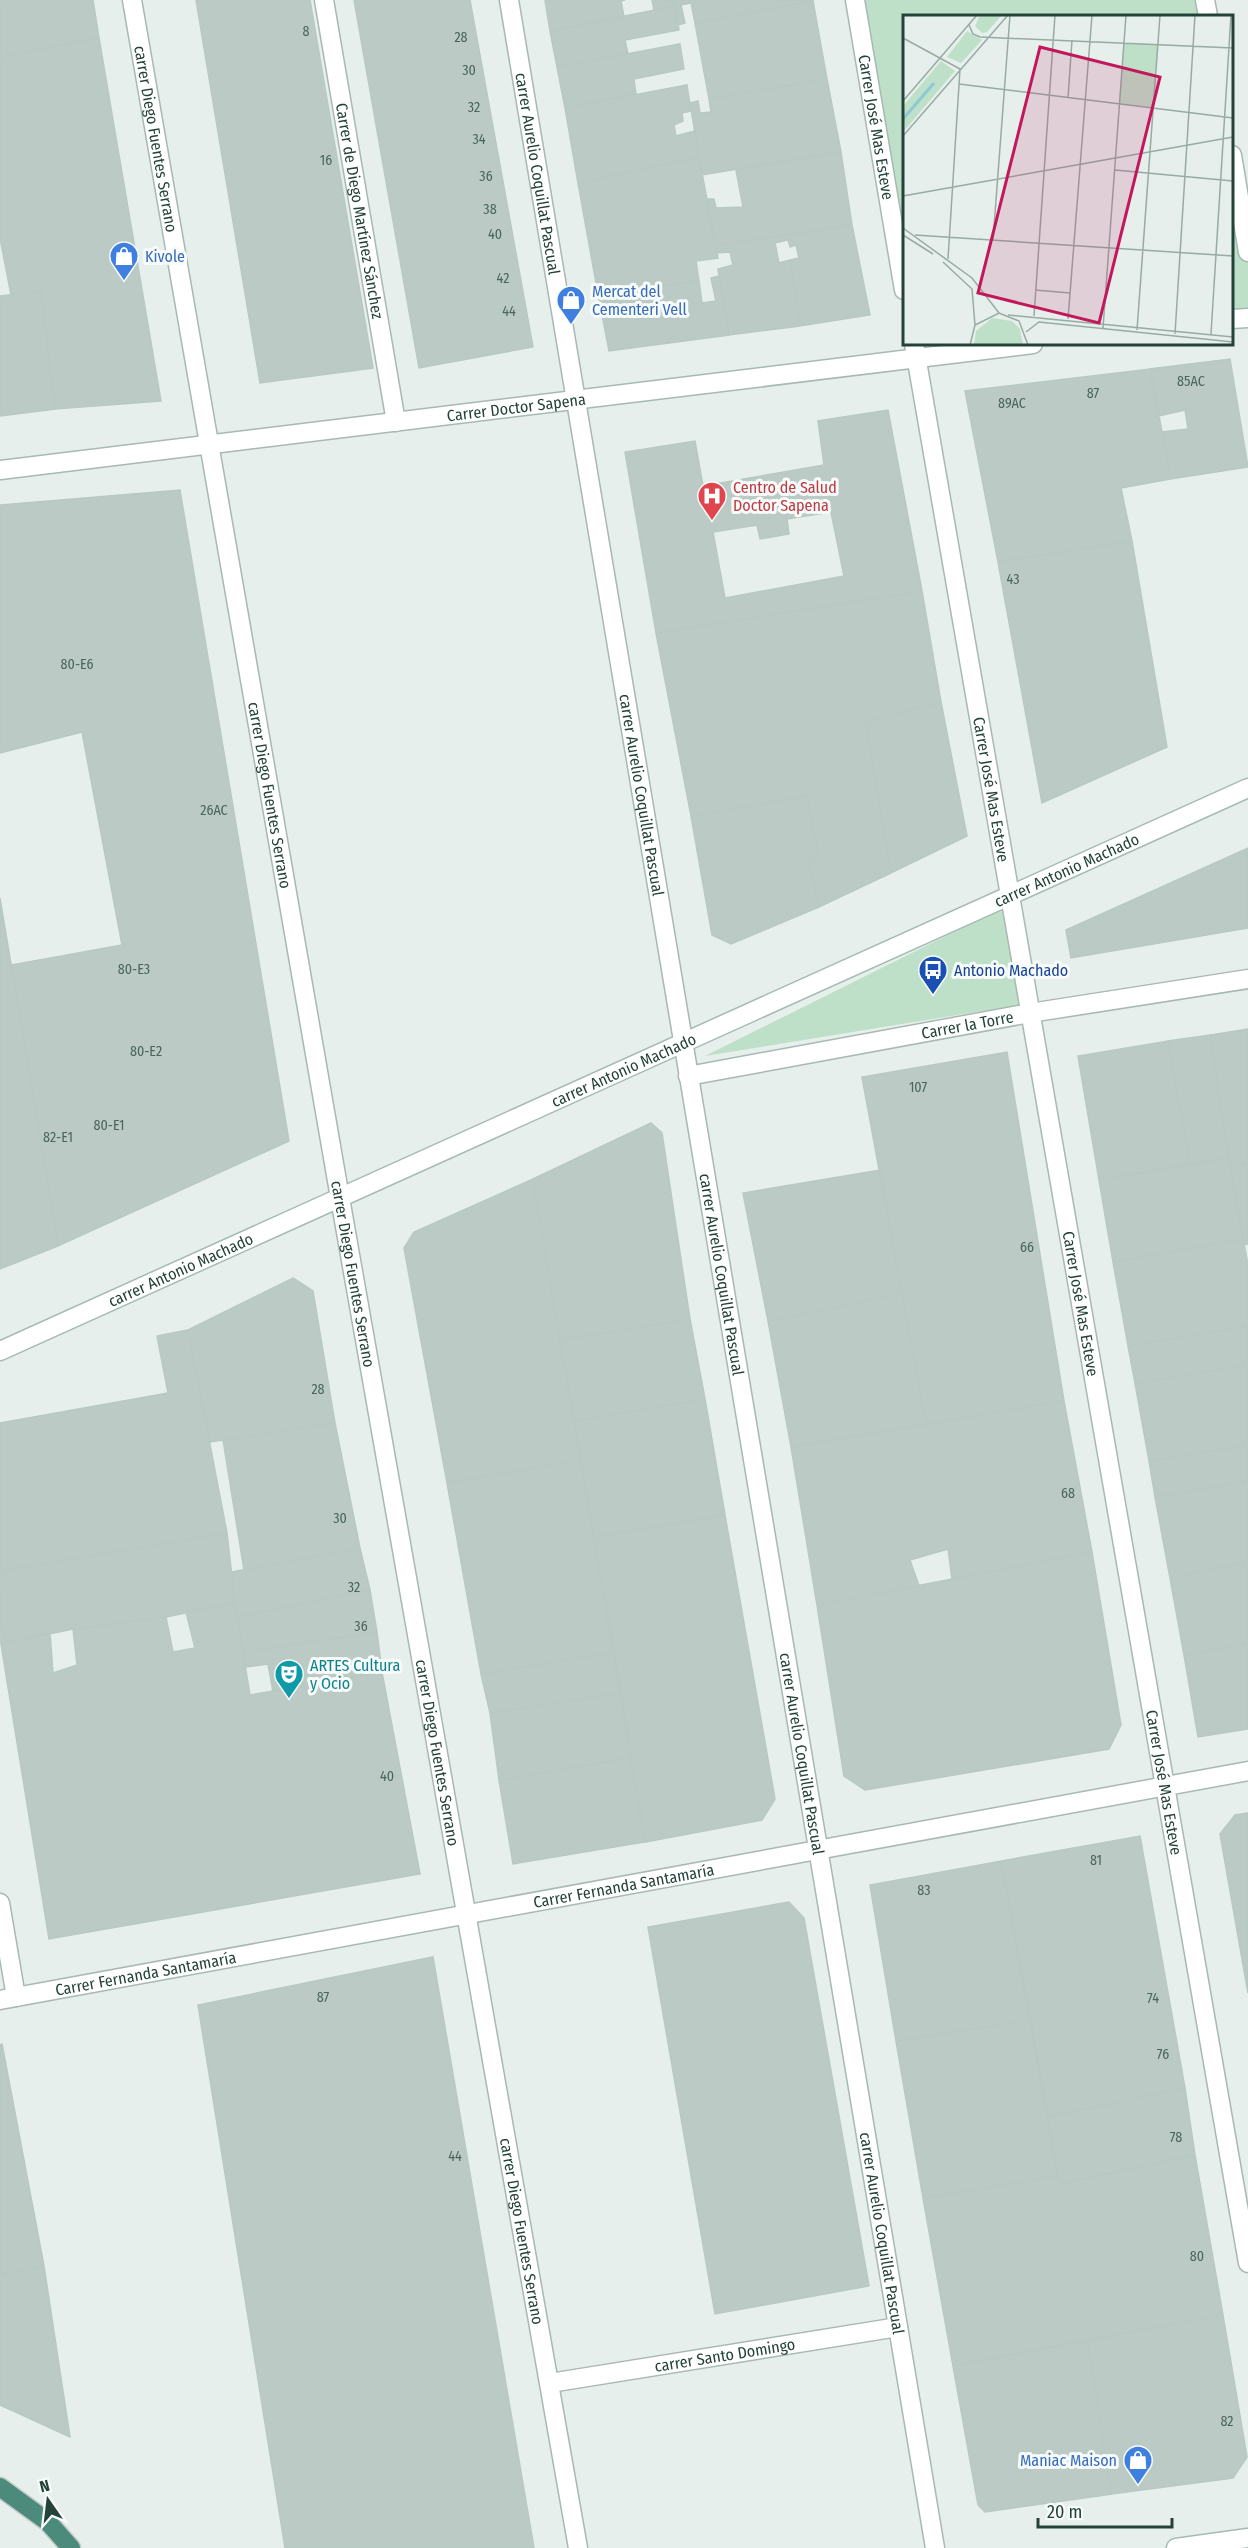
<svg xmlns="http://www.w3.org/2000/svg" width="1248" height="2548" viewBox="0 0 1248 2548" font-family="'Fira Sans Condensed',sans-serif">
<rect width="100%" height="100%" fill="#e6efeb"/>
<!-- green -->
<path fill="#bfe0c8" d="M855,0H1205L1208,16H904V290Z
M1232,155L1248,252V318L1232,319Z
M1002,908L1019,1005L705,1056Z"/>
<!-- building -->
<path fill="#bbcac4" stroke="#b8c9c2" stroke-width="1.5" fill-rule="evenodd" d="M0,0H93L99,38L0,57Z
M196,0H310L373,368L260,383Z
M354,0H470L533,347L419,368Z
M545,0H625L621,1L624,17L550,31Z
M652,0H673L675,6L654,10Z
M673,0H813V1L695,23L691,3L681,5L685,23L678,25Z
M813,1L827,79L709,99L695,23Z
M675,6L679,30L625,40L628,54L557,67L550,31Z
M99,38L161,401L55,409L41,291L11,295L0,238V57Z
M680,44L684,69L634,79L636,94L565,108L557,67Z
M827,79L841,152L702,175L690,103L698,101L700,113L711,112L709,99Z
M687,85L691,111L682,113L683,121L674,125L676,136L695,131L699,157L578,183L565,108Z
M841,152L852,225L714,246L706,199H714L716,208L743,207L736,170Z
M699,157L718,258L696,261L699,281L598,294L578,183Z
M852,225L870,315L800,326L790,260L799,258L796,245L790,247L787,235Z
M787,235L788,240L775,243L779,263L790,260L800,326L729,335L718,269L733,265L730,252L717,253L714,246Z
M719,276L729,335L609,351L598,294L699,281L702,303L716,301L711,278Z
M41,291L55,409L0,416V296Z
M1230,359L1248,467L1171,479L1162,432L1188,429L1185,410L1158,416L1150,369Z
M1150,369L1171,479L1121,488L1132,541L998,562L965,391Z
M888,410L922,591L656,633L625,452L695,441L703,486L824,465L818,421ZM831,512L844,576L725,598L713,532L757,525L760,539L789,534L787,519Z
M180,490L289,1141L58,1246L11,965L122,945L82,732L0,753V505Z
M1132,541L1167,747L1042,803L998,562Z
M922,591L941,702L866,722L891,873L819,907L809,861L819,859L807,796L691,816L656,633Z
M941,702L967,836L891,873L866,722Z
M807,796L819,859L809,861L819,907L731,944L712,935L691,816Z
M1248,848V928L1071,958L1066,930Z
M0,898L58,1246L0,1269Z
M1248,1029V1163L1230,1167L1210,1035Z
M1210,1035L1229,1158L1190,1164L1168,1041Z
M1168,1041L1190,1164L1099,1180L1078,1056Z
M1007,1052L1064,1401L926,1424L862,1077Z
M651,1123L662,1133L690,1319L560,1340L533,1179Z
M1229,1158L1243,1239L1113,1262L1099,1180Z
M1248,1163V1244L1244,1245L1230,1167Z
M880,1170L902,1294L768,1321L743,1193Z
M533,1179L580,1460L447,1483L404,1248L414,1232Z
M1243,1239L1248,1264V1326L1128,1346L1113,1262Z
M293,1278L313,1291L335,1423L210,1442L188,1330Z
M902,1294L926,1424L791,1447L768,1321Z
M690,1319L705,1399L574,1421L560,1340Z
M1248,1326V1365L1135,1383L1128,1346Z
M188,1330L227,1533L0,1571V1423L168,1393L157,1336Z
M1248,1365V1445L1149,1461L1135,1383Z
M705,1399L725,1515L594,1537L574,1421Z
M1064,1401L1092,1552L952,1579L948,1549L910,1560L919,1586L817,1605L791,1447Z
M335,1423L360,1548L244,1570L223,1440Z
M1248,1445V1481L1155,1497L1149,1461Z
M580,1460L614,1652L481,1674L447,1483Z
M1248,1481V1562L1170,1578L1155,1497Z
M725,1515L775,1799L762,1820L645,1842L594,1537Z
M227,1533L235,1603L166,1617L73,1629L1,1644L0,1571Z
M360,1548L370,1590L237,1617L231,1572Z
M1092,1552L1121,1725L1109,1749L865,1790L844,1776L817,1605Z
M1248,1562V1643L1184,1655L1170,1578Z
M370,1590L377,1632L243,1652L237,1617Z
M235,1603L250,1695L382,1672L420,1874L49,1939L1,1644L50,1633L53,1673L77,1665L73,1629L166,1617L173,1652L195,1648L186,1612Z
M377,1632L382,1672L273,1692L268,1664L246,1667L243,1652Z
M1248,1643V1729L1198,1737L1184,1655Z
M614,1652L621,1693L490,1713L481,1674Z
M621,1693L631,1758L499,1780L490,1713Z
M631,1758L645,1842L513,1864L499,1780Z
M1248,1813V1993L1220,1834L1235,1815Z
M1140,1836L1185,2088L1047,2117L1001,1861Z
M1001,1861L1031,2020L896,2041L870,1885Z
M789,1902L804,1918L869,2286L715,2314L648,1927Z
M433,1957L534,2548H285L198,2005Z
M1031,2020L1058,2176L923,2198L896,2041Z
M2,2044L44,2266L0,2274V2045Z
M1185,2088L1195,2155L1059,2184L1047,2117Z
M1195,2155L1223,2315L953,2366L923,2198L1058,2176L1059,2184Z
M44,2266L70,2437L0,2405V2274Z
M1223,2315L1247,2457L1233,2478L1112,2494L1087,2340Z
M1087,2340L1112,2494L985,2512L978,2505L953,2366Z"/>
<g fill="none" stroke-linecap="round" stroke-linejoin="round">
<!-- pedestrian casing -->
<g stroke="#a8b8b2" stroke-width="21">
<g id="pedestrian">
<path id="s1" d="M688,1076L1030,1013"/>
</g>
</g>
<!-- minor casing -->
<g stroke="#a8b8b2" stroke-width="21">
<g id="minor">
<path id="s2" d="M132,0L340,1198L578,2548"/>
<path id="s3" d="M324,0L396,422"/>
<path id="s4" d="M509,0L935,2548"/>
<path id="s5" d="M855,0L904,290"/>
<path d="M1205,0L1208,16"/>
<path d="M1232,155L1248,252"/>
<path d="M1232,319L1248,318"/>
<path id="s6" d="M914,344L1248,2263"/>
<path id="s7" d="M0,470L1033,344"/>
<path d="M1030,1013L1248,979"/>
<path d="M0,1903L16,1997"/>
<path id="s8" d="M0,2000L1248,1771"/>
<path id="s9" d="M550,2383L898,2327"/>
</g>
</g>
<!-- secondary casing -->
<g stroke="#a4bbb3" stroke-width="21">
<g id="secondary">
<path id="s10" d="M0,1351L1248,788"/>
<path d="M1176,2548L1248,2538"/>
</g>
</g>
<!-- trunk casing -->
<g stroke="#c2cac8" stroke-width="21">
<path id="trunk" d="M0,2487L48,2522L71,2548"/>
</g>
<!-- pedestrian -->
<use href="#pedestrian" stroke="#fff" stroke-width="18"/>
<!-- minor -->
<use href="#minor" stroke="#fff" stroke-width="18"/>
<!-- secondary -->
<use href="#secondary" stroke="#fff" stroke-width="18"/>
<!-- trunk -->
<use href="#trunk" stroke="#4c8a7c" stroke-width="18"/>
</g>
<!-- icons -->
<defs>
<g id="shop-pin" transform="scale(1.5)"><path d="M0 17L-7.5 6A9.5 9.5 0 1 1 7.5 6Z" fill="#3f7fe0" stroke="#f7fbf9"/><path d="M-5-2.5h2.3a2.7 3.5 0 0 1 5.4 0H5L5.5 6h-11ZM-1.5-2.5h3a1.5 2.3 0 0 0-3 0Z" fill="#fff"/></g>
<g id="hospital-pin" transform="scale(1.5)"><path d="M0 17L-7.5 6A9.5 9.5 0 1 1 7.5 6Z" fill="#e0444e" stroke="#f7fbf9"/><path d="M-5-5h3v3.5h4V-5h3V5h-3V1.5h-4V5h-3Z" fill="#fff"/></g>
<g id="bus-pin" transform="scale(1.5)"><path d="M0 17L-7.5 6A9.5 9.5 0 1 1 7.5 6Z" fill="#1a4fb4" stroke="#f7fbf9"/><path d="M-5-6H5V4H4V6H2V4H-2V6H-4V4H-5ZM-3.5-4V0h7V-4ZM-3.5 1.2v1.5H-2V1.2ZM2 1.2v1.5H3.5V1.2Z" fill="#fff"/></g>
<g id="theatre-pin" transform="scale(1.5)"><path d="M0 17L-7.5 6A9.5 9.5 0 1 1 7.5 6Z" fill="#0f9aa8" stroke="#f7fbf9"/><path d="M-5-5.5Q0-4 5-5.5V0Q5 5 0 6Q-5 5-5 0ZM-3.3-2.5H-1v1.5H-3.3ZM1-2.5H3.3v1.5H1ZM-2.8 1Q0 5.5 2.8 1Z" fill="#fff"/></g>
</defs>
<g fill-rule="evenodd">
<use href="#shop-pin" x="124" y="256"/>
<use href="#shop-pin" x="571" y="300"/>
<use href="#hospital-pin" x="712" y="496"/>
<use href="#bus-pin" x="933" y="970"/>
<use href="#theatre-pin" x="289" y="1674"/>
<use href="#shop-pin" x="1138" y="2460"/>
</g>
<g text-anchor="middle" stroke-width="6" stroke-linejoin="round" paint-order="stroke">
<!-- number labels -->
<g font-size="14" fill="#4a645c">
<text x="306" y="36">8</text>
<text x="461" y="42">28</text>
<text x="469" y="75">30</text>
<text x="474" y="112">32</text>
<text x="479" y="144">34</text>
<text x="326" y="165">16</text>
<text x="486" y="181">36</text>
<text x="490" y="214">38</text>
<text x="495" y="239">40</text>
<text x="503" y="283">42</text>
<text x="509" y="316">44</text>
<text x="1191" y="386">85AC</text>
<text x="1093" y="398">87</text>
<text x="1012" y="408">89AC</text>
<text x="1013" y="584">43</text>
<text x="77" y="669">80-E6</text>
<text x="214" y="815">26AC</text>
<text x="134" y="974">80-E3</text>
<text x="146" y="1056">80-E2</text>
<text x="918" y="1092">107</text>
<text x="109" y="1130">80-E1</text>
<text x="58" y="1142">82-E1</text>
<text x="1027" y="1252">66</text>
<text x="318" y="1394">28</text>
<text x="1068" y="1498">68</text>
<text x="340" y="1523">30</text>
<text x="354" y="1592">32</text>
<text x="361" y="1631">36</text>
<text x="387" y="1781">40</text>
<text x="1096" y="1865">81</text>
<text x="924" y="1895">83</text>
<text x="323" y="2002">87</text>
<text x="1153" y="2003">74</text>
<text x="1163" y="2059">76</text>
<text x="1176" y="2142">78</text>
<text x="455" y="2161">44</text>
<text x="1197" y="2261">80</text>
<text x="1227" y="2426">82</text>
</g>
<!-- street labels -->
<g font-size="16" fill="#24423a" stroke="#f7fbf9">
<text dy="6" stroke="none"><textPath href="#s5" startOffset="129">Carrer José Mas Esteve</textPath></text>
<text dy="6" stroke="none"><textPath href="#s2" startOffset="141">carrer Diego Fuentes Serrano</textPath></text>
<text dy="6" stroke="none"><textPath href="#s4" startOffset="176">carrer Aurelio Coquillat Pascual</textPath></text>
<text dy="6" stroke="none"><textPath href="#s3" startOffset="214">Carrer de Diego Martínez Sánchez</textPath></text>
<text dy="6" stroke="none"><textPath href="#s7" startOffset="520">Carrer Doctor Sapena</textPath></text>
<text dy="6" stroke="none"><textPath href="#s6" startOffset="452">Carrer José Mas Esteve</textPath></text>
<text dy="6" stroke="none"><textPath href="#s2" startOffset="807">carrer Diego Fuentes Serrano</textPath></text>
<text dy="6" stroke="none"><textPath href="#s4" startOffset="806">carrer Aurelio Coquillat Pascual</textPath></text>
<text dy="6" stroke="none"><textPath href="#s10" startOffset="1170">carrer Antonio Machado</textPath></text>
<text dy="6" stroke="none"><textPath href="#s1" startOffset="284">Carrer la Torre</textPath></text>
<text dy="6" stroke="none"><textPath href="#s10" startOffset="684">carrer Antonio Machado</textPath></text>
<text dy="6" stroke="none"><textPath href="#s10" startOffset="198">carrer Antonio Machado</textPath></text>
<text dy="6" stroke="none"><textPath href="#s2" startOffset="1293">carrer Diego Fuentes Serrano</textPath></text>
<text dy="6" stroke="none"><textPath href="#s4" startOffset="1292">carrer Aurelio Coquillat Pascual</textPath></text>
<text dy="6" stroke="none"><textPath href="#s6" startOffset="974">Carrer José Mas Esteve</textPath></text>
<text dy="6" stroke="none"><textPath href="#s2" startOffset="1779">carrer Diego Fuentes Serrano</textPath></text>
<text dy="6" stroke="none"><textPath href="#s4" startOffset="1778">carrer Aurelio Coquillat Pascual</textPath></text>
<text dy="6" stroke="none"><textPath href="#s6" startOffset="1460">Carrer José Mas Esteve</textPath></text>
<text dy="6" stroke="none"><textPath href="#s8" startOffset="634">Carrer Fernanda Santamaría</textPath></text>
<text dy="6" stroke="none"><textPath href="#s8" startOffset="148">Carrer Fernanda Santamaría</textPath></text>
<text dy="6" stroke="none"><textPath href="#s2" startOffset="2265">carrer Diego Fuentes Serrano</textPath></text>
<text dy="6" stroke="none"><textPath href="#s4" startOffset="2264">carrer Aurelio Coquillat Pascual</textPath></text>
<text dy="6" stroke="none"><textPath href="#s9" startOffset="177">carrer Santo Domingo</textPath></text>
</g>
<!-- shop labels -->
<g font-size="16" fill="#366cbe" stroke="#f7fbf9" text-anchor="start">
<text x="145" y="262">Kivole</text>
<text x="592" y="297">Mercat del<tspan x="592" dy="18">Cementeri Vell</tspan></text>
<text x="1117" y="2466" text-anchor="end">Maniac Maison</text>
</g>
<!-- health labels -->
<g font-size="16" fill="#be3a42" stroke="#f7fbf9" text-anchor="start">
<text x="733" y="493">Centro de Salud<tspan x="733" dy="18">Doctor Sapena</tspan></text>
</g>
<!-- transit labels -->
<g font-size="16" fill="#164399" stroke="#f7fbf9" text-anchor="start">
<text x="954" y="976">Antonio Machado</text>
</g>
<!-- culture labels -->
<g font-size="16" fill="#0d838f" stroke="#f7fbf9" text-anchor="start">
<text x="310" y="1671">ARTES Cultura<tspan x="310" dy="18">y Ocio</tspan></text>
</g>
</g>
<!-- overview -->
<g transform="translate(903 15)">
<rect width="330" height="330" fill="#e6efeb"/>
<path d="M77,0H99L84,17L79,18L72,11ZM64,16L79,25L58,48L44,42ZM221,28L255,29L250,93L216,89ZM38,46L52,56L0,117V91ZM89,303L109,306L117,314L120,330H71L73,316Z" fill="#bfe0c8"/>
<path fill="none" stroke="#8ec9d4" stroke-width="3" d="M0,104L31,68"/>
<path fill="none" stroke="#98aaa4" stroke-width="1.5" d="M66,10L70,19L77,22L330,33M0,23L57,54L45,244M56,69L330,103M165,83L169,25M0,86L74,0M0,121L105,0M212,155L330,166M0,181L330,122M0,213L69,263L96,298M0,220L30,239M12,220L330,241M90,225L107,0M40,247L69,274L72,310M132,275L167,278M105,300L330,322M131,301L152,0M165,304L189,0M200,313L223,0M234,315L257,0M123,317L136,307L330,327M272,319L292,0M308,319L328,0M67,330L72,310L96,298L116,306L125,330"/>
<path fill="#c2185b" fill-opacity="0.15" stroke="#c2185b" stroke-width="3" d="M137,32L257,62L196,308L75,278Z"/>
<rect width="330" height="330" fill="none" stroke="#24423a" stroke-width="3"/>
</g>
<!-- north arrow -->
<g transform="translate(48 2500) rotate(346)" stroke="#f7fbf9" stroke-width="4.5" paint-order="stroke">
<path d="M0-4.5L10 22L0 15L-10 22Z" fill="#24423a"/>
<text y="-9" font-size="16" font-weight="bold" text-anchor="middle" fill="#24423a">N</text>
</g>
<!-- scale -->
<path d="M1038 2518v9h134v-9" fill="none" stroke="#24423a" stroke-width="3"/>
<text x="1047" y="2518" font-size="18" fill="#24423a" stroke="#f7fbf9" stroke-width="4.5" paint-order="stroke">20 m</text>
</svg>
